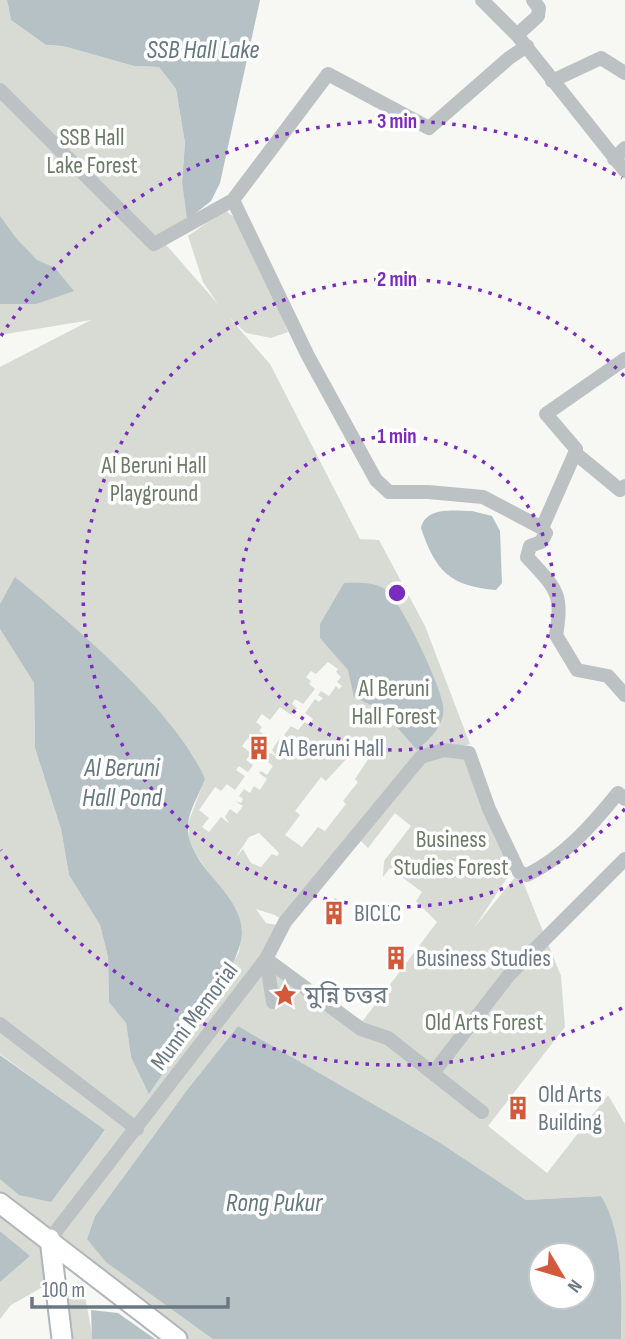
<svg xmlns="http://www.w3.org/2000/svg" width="625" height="1339" viewBox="0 0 625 1339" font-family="'Sofia Sans Condensed','Noto Sans Bengali',sans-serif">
<rect width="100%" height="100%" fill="#f7f7f4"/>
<!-- green -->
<path fill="#d7dbd4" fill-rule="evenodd" d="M0,0H7L11,20L46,45L63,46L134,66L159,67L176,89L185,143L182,182L187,220L161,239L218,304L203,282L188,236L225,210L235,218L272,291L288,332L271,338L246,333L229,317L270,364L360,539L379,540L425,626L470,744L446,750L469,753L513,869L474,928L519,872L561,976L565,1027L488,1126L547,1173L608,1095L625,1124V1339H621V1275L601,1196L526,1200L439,1142L238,1026L187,1090L95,1216L87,1239L213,1339H180L50,1239L55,1280L11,1305L0,1319V1282L29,1256L0,1231V1179L88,1150L105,1131L0,1054V629L34,683L35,748L61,829L69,875L100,925L108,957L109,1001L126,1023L131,1057L202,1015L239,952L242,930L218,885L190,847L188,823L205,779L16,578L0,604V367L91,320L0,335ZM328,662L338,669L336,672L341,677L337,682L342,686L339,689L336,686L329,696L321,691L318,695L323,698L319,702L315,699L305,713L313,719L310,725L305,722L298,730L291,726L284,735L288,739L286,742L280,738L272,750L276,756L270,753L265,760L273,766L267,775L261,771L259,773L267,779L260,790L254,786L250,793L244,789L239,796L243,799L241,803L235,801L243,806L237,814L230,809L225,817L230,824L221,817L209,832L202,827L209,818L199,810L215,787L221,791L227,784L235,790L245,776L236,770L239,766L248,772L253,765L246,760L251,753L242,746L248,738L254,742L258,738L262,741L266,736L259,731L262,727L256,722L262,714L270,720L280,707L291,715L297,708L292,704L295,699L303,704L315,689L309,684L311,681L306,677L311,671L316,674ZM359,745L371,755L355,779L358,782L343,801L346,804L325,831L318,827L302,847L285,835L300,815L295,811L321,777L326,781ZM395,813L411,826L384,861L383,877L390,868L422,892L416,901L437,922L362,1022L266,959L283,926L266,923L256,909L275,915L285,922L355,835L368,848ZM259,833L279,853L277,856L272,854L261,867L251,863L243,849L235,858L249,837Z
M85,1296L93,1339H68L63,1300Z"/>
<!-- water -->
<path fill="#b5c1c4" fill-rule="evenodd" d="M7,0H260L220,183L211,201L187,220L182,182L185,143L176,89L159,67L134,66L63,46L46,45L11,20Z
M0,216L16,238L37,260L55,268L74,291L36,304H0Z
M472,511L492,516L500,531L502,583L496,590C450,586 436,572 421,528C426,506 455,511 472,511Z
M15,577C73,625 176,711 205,779C200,793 189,810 188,824C185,867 241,890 242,932C242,969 171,1060 149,1094L131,1057L126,1023L109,1002L108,957L100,925L69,875L61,829L35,748L34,683L0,629V604Z
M344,583C357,583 374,581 386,590C402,603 440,684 443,705C446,724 430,739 417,750L382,710L354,697L348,670L320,638V624Z
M238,1026L439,1142L526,1200L601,1196C625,1235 621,1293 621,1339H213L106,1262L87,1239L95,1216L187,1090ZM541,1255H583V1297H541Z
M0,1055L105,1130L51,1202L19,1195L0,1179Z
M0,1231L30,1256L0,1282Z
M91,1310L118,1313L155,1339H92Z"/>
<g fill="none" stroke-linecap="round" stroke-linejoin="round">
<!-- secondary casing -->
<g stroke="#afb5b9" stroke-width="23">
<path id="secondary" d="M0,1203L177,1339
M50,1239L62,1339"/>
</g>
<!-- street -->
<path stroke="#bcc1c4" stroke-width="14" d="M482,0L517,35L625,171
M517,35L538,16L539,8L533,0
M527,46L509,58L429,128L328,74L233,200L307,354L376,480L389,492H428L483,497L542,528L546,533L541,542L530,546L527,557C555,588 564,592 556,635L577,670L608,676L625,695
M552,81L601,58L625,73
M0,90L154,244L233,200
M614,159L625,148
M625,359L546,414L576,449L575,453L620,490L625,486
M542,528L575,453
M273,1002L266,959L285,922L421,757L443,750L469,753L489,809L519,872L527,875C564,857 593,824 618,793L625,799
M0,1024L137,1129
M433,1073L509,975L625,859
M50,1239L266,959L361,1029L388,1038L482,1112"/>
<!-- secondary -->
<use href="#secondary" stroke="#fff" stroke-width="19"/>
</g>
<!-- distance rings -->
<g fill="none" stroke="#7b2cbf" stroke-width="3.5" stroke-dasharray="3.5 7">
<circle cx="397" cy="593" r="157"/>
<path d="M625 809A314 314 0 1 1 625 377"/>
<path d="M622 1008A472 472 0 0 1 1 850M1 336A472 472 0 0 1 622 178"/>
</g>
<!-- icons -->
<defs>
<g id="building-bare" transform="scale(1.89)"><path d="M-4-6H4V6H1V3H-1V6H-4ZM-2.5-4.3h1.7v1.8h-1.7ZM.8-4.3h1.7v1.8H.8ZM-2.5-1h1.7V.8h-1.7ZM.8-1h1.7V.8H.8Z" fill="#d25a3a" stroke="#fff" stroke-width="2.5" paint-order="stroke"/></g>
<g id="sight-bare" transform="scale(1.89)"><path d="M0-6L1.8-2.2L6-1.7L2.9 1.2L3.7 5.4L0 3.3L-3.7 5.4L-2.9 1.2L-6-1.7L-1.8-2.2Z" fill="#d25a3a" stroke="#fff" stroke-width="2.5" paint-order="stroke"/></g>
</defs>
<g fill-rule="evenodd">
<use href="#building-bare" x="259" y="748"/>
<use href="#building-bare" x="334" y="913"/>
<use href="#building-bare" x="396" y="958"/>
<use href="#sight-bare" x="285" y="995"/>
<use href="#building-bare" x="518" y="1108"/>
</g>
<g text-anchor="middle" stroke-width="7" stroke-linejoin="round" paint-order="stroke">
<!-- park labels -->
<g font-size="24" fill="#6b7a67" stroke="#fff">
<text x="92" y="145">SSB Hall<tspan x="92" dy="28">Lake Forest</tspan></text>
<text x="154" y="473">Al Beruni Hall<tspan x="154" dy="28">Playground</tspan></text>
<text x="394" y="696">Al Beruni<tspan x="394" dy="28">Hall Forest</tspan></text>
<text x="451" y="847">Business<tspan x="451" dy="28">Studies Forest</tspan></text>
<text x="484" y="1030">Old Arts Forest</text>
</g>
<!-- poi labels -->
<g font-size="24" fill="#697882" stroke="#fff" text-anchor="start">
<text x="279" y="756">Al Beruni Hall</text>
<text x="354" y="921">BICLC</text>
<text x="416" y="966">Business Studies</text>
<text x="305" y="1003">মুন্নি চত্তর</text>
<text x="538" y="1102">Old Arts<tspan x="538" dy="28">Building</tspan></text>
</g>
<!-- street labels -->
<g font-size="24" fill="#697882" stroke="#fff">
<text transform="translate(194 1016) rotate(-53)" y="8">Munni Memorial</text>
</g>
<!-- water labels -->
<g font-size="26" font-style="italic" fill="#65787e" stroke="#fff">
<text x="203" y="58">SSB Hall Lake</text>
<text x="122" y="776">Al Beruni<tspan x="122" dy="30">Hall Pond</tspan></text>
<text x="274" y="1211">Rong Pukur</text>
</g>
</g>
<circle cx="397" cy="593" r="10" fill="#7b2cbf" stroke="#fff" stroke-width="3.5"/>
<g font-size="21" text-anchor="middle" font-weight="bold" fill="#7b2cbf" stroke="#fff" stroke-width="7" stroke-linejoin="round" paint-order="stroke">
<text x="397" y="128">3 min</text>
<text x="397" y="286">2 min</text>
<text x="397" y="443">1 min</text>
</g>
<!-- north arrow -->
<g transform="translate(562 1276) rotate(128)"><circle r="33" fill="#ffffff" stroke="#c3c9cd" stroke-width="2"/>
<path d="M0-5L12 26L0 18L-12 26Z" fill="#d25a3a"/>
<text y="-10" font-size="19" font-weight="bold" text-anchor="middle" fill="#697882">N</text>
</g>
<!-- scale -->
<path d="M32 1297v10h196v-10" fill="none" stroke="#697882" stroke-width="3.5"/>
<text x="42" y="1297" font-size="21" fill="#697882" stroke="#ffffff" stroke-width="5" paint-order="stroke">100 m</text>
</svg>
